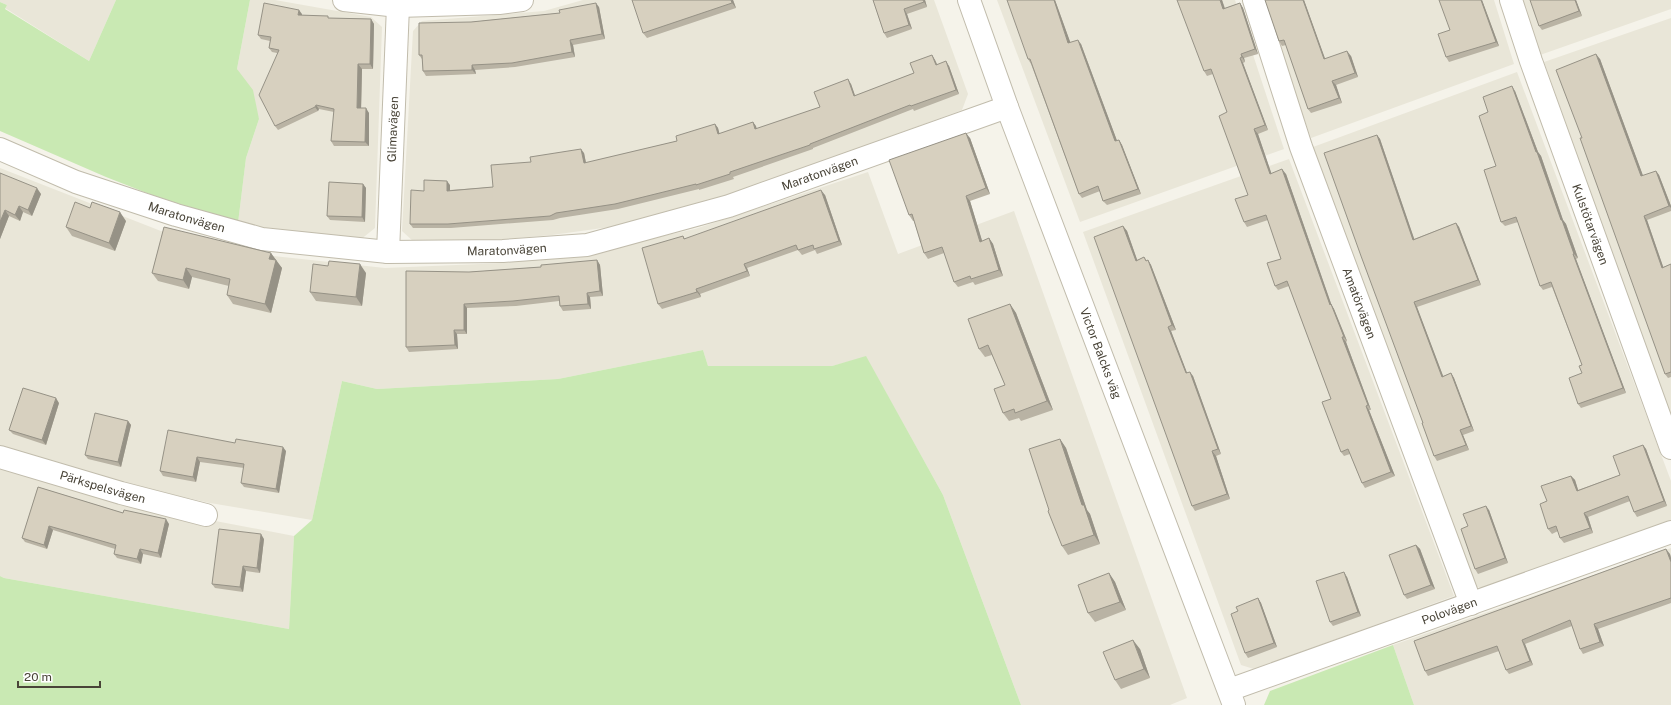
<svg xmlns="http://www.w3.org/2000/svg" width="1671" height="705" viewBox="0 0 1671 705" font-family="'Public Sans',sans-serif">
<rect width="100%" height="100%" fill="#f5f3ea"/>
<!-- residential -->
<path fill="#e9e6d8" d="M0,0H116L89,61L5,8L7,5L0,2Z
M250,0H275L371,17L382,27L375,228L360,240L301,236L238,223L246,158L259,119L237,69Z
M583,0H934L968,94L962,110L726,197L617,226L552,235L483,241L414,242L402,231L413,31L422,21L544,11Z
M997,0H1235L1284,149L1080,222Z
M1262,0H1494L1514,64L1311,138Z
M1521,0H1671V9L1540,55Z
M1671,18V419L1544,62Z
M1517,72L1671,481V522L1491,591L1471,585L1313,147Z
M1289,159L1454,596L1254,669L1241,665L1083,232Z
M0,168L166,233L255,254L385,268L504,263L590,252L695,229L868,172L898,254L1014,211L1187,698L1170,705H1021L943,495L866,357L832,366H708L703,350L558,379L377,389L342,381L312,520L210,503L125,484L0,447Z
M0,469L121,503L294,536L289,629L4,578L0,576Z
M1671,548V705H1414L1393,645Z"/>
<!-- green -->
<path fill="#c9e9b3" d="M116,0H250L237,69L253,90L259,119L246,158L238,223L152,195L106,177L0,131V2L7,5L5,9L89,61Z
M703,350L708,366H832L866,356L943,495L1021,705H0V576L4,578L289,629L294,536L312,520L342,381L377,389L558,379Z
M1393,645L1414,705H1264L1270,691Z"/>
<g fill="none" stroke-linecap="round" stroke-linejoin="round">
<!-- street casing -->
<g stroke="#c1bcac" stroke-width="24">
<g id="street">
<path d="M344,0L398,6L499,3L522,0"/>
<path id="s1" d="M969,0L1007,107L1234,705"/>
<path id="s2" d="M1254,0L1301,147L1471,604"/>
<path id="s3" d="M1511,0L1531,61L1671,448"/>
<path id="s4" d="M0,149L76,182L176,215L262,239L388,252L503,251L587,245L729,206L1007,107"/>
<path id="s5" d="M388,252L398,6"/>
<path id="s6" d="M0,457L121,493L206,515"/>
<path id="s7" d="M1229,690L1671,532"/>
</g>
</g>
<!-- street -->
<use href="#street" stroke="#fff" stroke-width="22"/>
</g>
<!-- wall -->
<path fill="#b9b3a4" d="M733,0L736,8L647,38L643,33Z
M873,0H925L927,7L907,14L912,29L887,38L884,33Z
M1055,0L1070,42L1081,44L1117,141L1119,140L1122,145L1141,194L1107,205L1103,201L1100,191L1082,198L1079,194L1031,64L1028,59Z
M1222,0L1225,8L1240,3L1243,8L1258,54L1244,58L1245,62L1243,63L1268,130L1258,134L1271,173L1286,174L1331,304L1334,309L1347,341L1346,342L1371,410H1369L1395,476L1365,488L1362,483L1350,454L1344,456L1341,452L1331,399L1289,286L1278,290L1275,286L1281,259L1268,220L1247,227L1244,222L1248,195L1227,112L1213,74L1207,76L1204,71Z
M1304,0L1325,59L1351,56L1358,77L1336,85L1342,103L1311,113L1308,109L1286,45L1282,46L1279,41Z
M1482,0L1499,46L1449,62L1446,57L1450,30Z
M1576,0L1582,16L1542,30L1539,26Z
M599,7L605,39L573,45L575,57L515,67L475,70L476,74L426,76L423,71L422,59L419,55L471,22L560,13Z
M302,14V15L329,18L371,19L374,24L373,69H362L361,108L369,113V146H334L331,141L334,112L319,109L318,111L278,130L275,126L277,53L272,52L269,48L270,41L261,39L258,35Z
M932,55L935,60L937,64L949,66L959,94L914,111L913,109L813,148V149L733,177L734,179L699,190V189L618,209L560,218L553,220L451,228H413L410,224L424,191L450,185V190L493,187L531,162L584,153L586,163L677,141L715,124L718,128L719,134L753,122L757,129L820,107L851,84L855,96L914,73Z
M1600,59L1643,176L1656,171L1659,175L1671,206V211L1647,220L1663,267L1671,264V377L1668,378L1665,374L1582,138Z
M1515,91L1538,152L1541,156L1563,220L1566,224L1578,258L1576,259L1626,393L1581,408L1578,404L1582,373V365L1552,287L1543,290L1540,286L1518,222L1505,226L1501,222L1496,166L1488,112Z
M1377,135L1380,139L1414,239L1456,223L1459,227L1481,285L1417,307L1443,376L1451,373L1454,378L1474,431L1463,435L1469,450L1437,461L1434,456L1423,423Z
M970,138L990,194L970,201L982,241L989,238L993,244L1003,276L975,285L973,282L958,287L954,282L944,253L928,259L924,253L914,221H913L909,215Z
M0,173L41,194L32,216L23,212L20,221L9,216L0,239Z
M363,184L366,188L365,222L330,220L327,216Z
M825,195L842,245L817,254L815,250L802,255L798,250L747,268L750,276L700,294L701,297L662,309L658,304L683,236L685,239Z
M126,221L115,251L72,236L66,227Z
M1123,226L1127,231L1137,260L1144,257L1147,261L1148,260L1151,265L1176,330L1171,331L1187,373L1193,376L1221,454L1216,456L1230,499L1195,511L1192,506Z
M164,227L275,260L282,268L271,313L233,304L227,295L229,286L192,277L189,289L158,281L152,273Z
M597,260L600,265L603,296L590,297L591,309L563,311L560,306L559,301L516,306L467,308V334H457L458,349L409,352L406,347L469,272L541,267Z
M328,266L366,273L362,306L316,301L310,292Z
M1010,304L1016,313L1053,410L1021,421L1019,418L1009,421L1003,413L1005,385L992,355L985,357L979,349Z
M59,403L46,445L13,434L9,430Z
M128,421L131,425L121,467L88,459L85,455Z
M1060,439L1066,448L1087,510L1090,514L1100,544L1068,555L1062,546L1049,510Z
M235,443L286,451L279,493L244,487L241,483L244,468L200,462L196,482L163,476L160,471Z
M1643,445L1646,449L1667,506L1637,517L1634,512L1630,501L1588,517L1593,533L1564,543L1560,538L1558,531L1552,534L1548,529L1547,501L1571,476L1575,480L1578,490L1620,475Z
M38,487L123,513L169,524L161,558L143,554L141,564L117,558L114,554L115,549L53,530L47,549L25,542L22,538Z
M1489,510L1508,563L1478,574L1475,569L1468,526Z
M264,539L260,573L246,571L243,592L215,588L212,584Z
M1416,545L1420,549L1435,589L1407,599L1404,595Z
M1670,554L1671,558V603L1598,629L1604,646L1583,654L1580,649L1572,626L1525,644L1533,665L1509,674L1506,670L1499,651L1428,676L1425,671Z
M1109,573L1115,582L1126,610L1095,622L1088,613Z
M1347,577L1361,616L1333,626L1330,622Z
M1258,598L1261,603L1277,647L1248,658L1245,653L1238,611Z
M1140,649L1150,678L1121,689L1115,680Z"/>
<!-- shaded-wall -->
<path fill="#969286" d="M731,0H733L736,8L732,3Z
M923,0H925L927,7L924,2Z
M1054,0H1055L1072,47L1068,43Z
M1220,0H1222L1226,13L1223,9Z
M1303,0H1304L1327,64L1324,59Z
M1481,0H1482L1499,46L1496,42Z
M1575,0H1576L1582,16L1579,11Z
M596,3L599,7L605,39L602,34Z
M1240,3L1243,8L1258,54L1255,49Z
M904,9L907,14L912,29L909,25Z
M299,10L302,14L301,20L298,15Z
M371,19L374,24L373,69L370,64Z
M570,40L573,45L575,57L572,52Z
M1078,40L1081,44L1119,146L1115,141Z
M1347,51L1351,56L1358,77L1355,73Z
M1241,54L1244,58L1245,62L1242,57Z
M1596,54L1600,59L1645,181L1641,176Z
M932,55L935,60L939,69L936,65Z
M1240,58L1243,63L1268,130L1265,125Z
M946,61L949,66L959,94L956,90Z
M358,64L362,69L361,112L357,108Z
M472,65L475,70L476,74L472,70Z
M848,79L851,84L857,101L854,96Z
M1332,81L1336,85L1342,103L1339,98Z
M1512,86L1515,91L1538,152L1541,156L1563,220L1566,224L1578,258L1574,254L1561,220Z
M316,105L319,109L318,111L315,107Z
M366,108L369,113V146L365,142Z
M753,122L756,126L758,134L755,129Z
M715,124L718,128L721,139L718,134Z
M1254,129L1258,134L1273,178L1270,174Z
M966,133L970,138L990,194L986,188Z
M1377,135L1380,139L1416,244L1413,240Z
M1119,140L1122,145L1141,194L1138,189Z
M581,149L584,153L587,168L584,163Z
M1282,169L1286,174L1333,309L1330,305Z
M1656,171L1659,175L1671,206V208L1669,206Z
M447,181L450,185V195L447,191Z
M363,184L366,188L365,222L362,217Z
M37,188L41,194L32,216L28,210Z
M821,190L825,195L842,245L839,241Z
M966,196L970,201L984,247L980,242Z
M19,206L23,212L20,221L15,215Z
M5,210L9,216L0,239V222Z
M120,212L126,221L115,251L109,243Z
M1644,216L1647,220L1665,272L1662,268Z
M1456,223L1459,227L1481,285L1478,280Z
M1123,226L1127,231L1139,265L1136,261Z
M989,238L993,244L1003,276L999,270Z
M271,253L282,268L271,313L265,304L269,259Z
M1573,254L1576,259L1626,393L1623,388Z
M597,260L600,265L603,296L600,291Z
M1148,260L1151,265L1176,330L1172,325Z
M360,264L366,273L362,306L356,297Z
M744,264L747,268L750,276L747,271Z
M186,268L192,277L189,289L183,280Z
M696,289L700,294L701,297L697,292Z
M587,293L590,297L591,309L588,304Z
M1414,302L1417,307L1445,381L1442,377Z
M464,304L467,308V334L464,330Z
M1010,304L1016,313L1053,410L1047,401Z
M1331,304L1334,309L1347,341L1344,337Z
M1168,327L1171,331L1189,378L1186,373Z
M454,330L457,334L458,349L455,345Z
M1342,337L1346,342L1371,410L1368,405Z
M1190,372L1193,376L1221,454L1218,449Z
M1451,373L1454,378L1474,431L1471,426Z
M56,398L59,403L46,445L42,440Z
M1366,406L1369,410L1395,476L1391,472Z
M128,421L131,425L121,467L118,462Z
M1460,430L1463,435L1469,450L1466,445Z
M1060,439L1066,448L1087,510L1090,514L1100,544L1094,535L1082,505Z
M1643,445L1646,449L1667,506L1664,501Z
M283,447L286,451L279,493L276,489Z
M1212,451L1216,456L1230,499L1227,494Z
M197,457L200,462L196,482L193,477Z
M1571,476L1575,480L1580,496L1577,491Z
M1486,506L1489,510L1508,563L1505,558Z
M1584,513L1588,517L1593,533L1590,528Z
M166,519L169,524L161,558L158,553Z
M49,526L53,530L47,549L44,545Z
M261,534L264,539L260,573L257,568Z
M1416,545L1420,549L1435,589L1431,585Z
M140,549L143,554L141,564L137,559Z
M1666,549L1670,554L1671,558V562Z
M243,566L246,571L243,592L240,587Z
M1344,572L1347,577L1361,616L1358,612Z
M1109,573L1115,582L1126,610L1120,602Z
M1258,598L1261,603L1277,647L1274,643Z
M1594,624L1598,629L1604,646L1600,642Z
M1133,640L1140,649L1150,678L1144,669Z
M1522,640L1525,644L1533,665L1530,661Z"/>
<!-- building -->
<path fill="#d7d0bf" stroke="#969286" d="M632,0H731L732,3L643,33Z
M873,0H923L924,2L904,9L909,25L884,33Z
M1007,0H1054L1068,43L1078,40L1115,141L1119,140L1138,189L1103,201L1098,186L1079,194L1030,59H1028Z
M1177,0H1220L1223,9L1240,3L1255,49L1241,54L1242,57L1240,58L1265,125L1254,129L1270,174L1282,169L1330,305L1331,304L1344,337H1342L1368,405L1366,406L1391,472L1362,483L1348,449L1341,452L1322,402L1331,399L1287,281L1275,286L1267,263L1281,259L1266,215L1244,222L1235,199L1248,195L1219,116L1227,112L1211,69L1204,71Z
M1265,0H1303L1324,59L1347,51L1355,73L1332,81L1339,98L1308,109L1284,40L1279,41Z
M1439,0H1481L1496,42L1446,57L1438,34L1450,30Z
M1530,0H1575L1579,11L1539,26Z
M264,3L299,10L298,15L328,16V18L371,19L370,64H358L357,108H366L365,142L331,141L334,109L316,105L315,107L275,126L259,95L279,50L269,48L271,37L258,35Z
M596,3L602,34L570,40L572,52L512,63L472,65V70L423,71L422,55H419V23L471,22L560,13L559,10Z
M1596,54L1641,176L1656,171L1669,206L1644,216L1662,268L1671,264V372L1665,374L1580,138H1582L1556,70Z
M932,55L936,65L946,61L956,90L911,106L910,105L810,144V145L730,172V174L696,185V184L615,204L556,213L550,216L448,224H410L411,190L424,191V180L447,181V191L493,187L491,165L531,162L530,157L581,149L584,163L677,141L676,136L715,124L718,134L753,122L755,129L820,107L814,92L848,79L854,96L914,73L910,63Z
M1512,86L1536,152H1537L1561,220H1562L1574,254H1573L1623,388L1578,404L1569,378L1582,373L1579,366L1582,365L1551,282L1540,286L1516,217L1501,222L1484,170L1496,166L1479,116L1488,112L1483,97Z
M966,133L986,188L966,196L980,242L989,238L999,270L971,279L970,276L954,282L942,247L924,253L912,214L909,215L889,160Z
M1377,135L1413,240L1456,223L1478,280L1414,302L1442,377L1451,373L1471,426L1460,430L1466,445L1434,456L1422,423H1423L1361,256L1324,153Z
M0,173L37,188L28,210L19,206L15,215L5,210L0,222Z
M329,182L363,184L362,217L327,216Z
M821,190L839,241L814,249L813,245L798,250L796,245L744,264L747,271L696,289L697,292L658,304L642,248L683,236L684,239Z
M75,202L90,208L92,202L120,212L109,243L66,227Z
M1123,226L1136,261L1144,257L1146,261L1148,260L1172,325L1168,327L1186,373L1190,372L1218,449L1212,451L1227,494L1192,506L1094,237Z
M164,227L271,253L269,259L276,260L265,304L227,295L230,279L186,268L183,280L152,273Z
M597,260L600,291L587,293L588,304L560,306L559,296L513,301L464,304V330H454L455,345L406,347V271L469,272L541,267V265Z
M329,261L360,264L356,297L310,292L313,264L328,266Z
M1010,304L1047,401L1015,413L1014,409L1003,413L994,389L1005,385L988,345L979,349L968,319Z
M23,388L56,398L42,440L9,430Z
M95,413L128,421L118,462L85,455Z
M168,430L235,443L236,439L283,447L276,489L241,483L244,464L197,457L193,477L160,471Z
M1060,439L1082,505H1084L1094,535L1062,546L1048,511L1049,510L1029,449Z
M1643,445L1664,501L1634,512L1628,496L1584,513L1590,528L1560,538L1556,526L1548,529L1540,504L1547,501L1541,486L1571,476L1577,491L1620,475L1613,456Z
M38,487L123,513L124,510L166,519L158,553L140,549L137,559L114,554L116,545L49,526L44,545L22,538Z
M1486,506L1505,558L1475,569L1461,529L1468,526L1463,514Z
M219,529L261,534L257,568L243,566L240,587L212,584Z
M1416,545L1431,585L1404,595L1389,555Z
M1666,549L1671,562V598L1594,624L1600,642L1580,649L1570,620L1522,640L1530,661L1506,670L1497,646L1425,671L1414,641Z
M1344,572L1358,612L1330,622L1316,581Z
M1109,573L1120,602L1088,613L1078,585Z
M1258,598L1274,643L1245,653L1231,614L1238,611L1236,607Z
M1133,640L1144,669L1115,680L1103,652Z"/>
<g text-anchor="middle" stroke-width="4" stroke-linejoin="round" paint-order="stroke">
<!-- street labels -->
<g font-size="12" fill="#494438" stroke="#fff">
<text dy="4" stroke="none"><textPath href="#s5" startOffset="123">Glimavägen</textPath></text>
<text dy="4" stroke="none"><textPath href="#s4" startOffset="847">Maratonvägen</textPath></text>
<text dy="4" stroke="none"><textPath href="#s4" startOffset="199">Maratonvägen</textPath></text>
<text dy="4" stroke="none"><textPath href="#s3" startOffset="238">Kulstötarvägen</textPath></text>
<text dy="4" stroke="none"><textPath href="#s4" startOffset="523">Maratonvägen</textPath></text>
<text dy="4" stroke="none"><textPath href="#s2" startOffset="321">Amatörvägen</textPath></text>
<text dy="4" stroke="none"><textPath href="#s1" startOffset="377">Victor Balcks väg</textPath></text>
<text dy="4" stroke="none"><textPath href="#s6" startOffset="107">Pärkspelsvägen</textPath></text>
<text dy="4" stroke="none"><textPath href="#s7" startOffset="234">Polovägen</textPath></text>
</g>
</g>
<!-- scale -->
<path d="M18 681v6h82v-6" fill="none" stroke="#494438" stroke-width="2"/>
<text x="24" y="681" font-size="12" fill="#494438" stroke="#ffffff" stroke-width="3" paint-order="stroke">20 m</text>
</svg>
